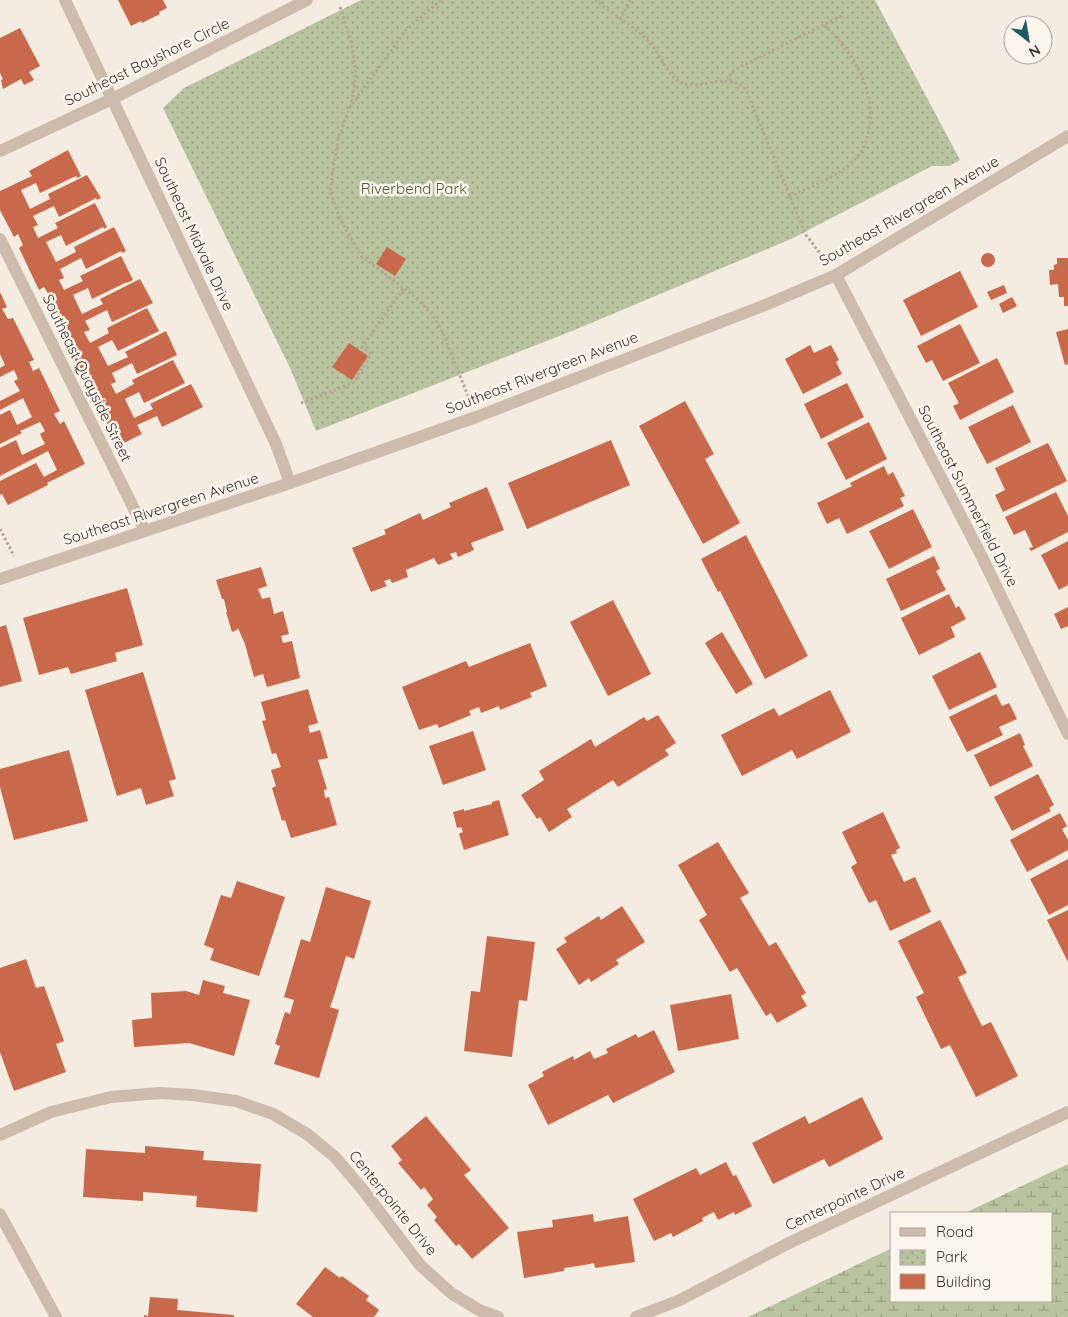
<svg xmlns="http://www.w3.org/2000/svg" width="1068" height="1317" viewBox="0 0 1068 1317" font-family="Quicksand,sans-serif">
<defs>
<pattern id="wetland-marsh" width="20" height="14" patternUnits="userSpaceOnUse" patternTransform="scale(1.25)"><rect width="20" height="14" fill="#b8c4a0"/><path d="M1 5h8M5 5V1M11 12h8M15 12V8" fill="none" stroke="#97a083"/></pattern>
<pattern id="park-dots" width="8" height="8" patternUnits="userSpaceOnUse" patternTransform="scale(1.25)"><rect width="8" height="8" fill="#b8c4a0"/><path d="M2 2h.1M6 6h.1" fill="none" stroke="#97a083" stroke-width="1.8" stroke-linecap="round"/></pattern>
</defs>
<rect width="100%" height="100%" fill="#f4ebe1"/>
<!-- wetland -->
<path fill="url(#wetland-marsh)" d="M1068,1164V1317H748L892,1248V1301H1052V1213H965Z"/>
<!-- park -->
<path fill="url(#park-dots)" d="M361,0H875L960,160L949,166H932L791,239L572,331L316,431L291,370L163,108L184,88Z"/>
<!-- building -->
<path fill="#c8694b" d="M118,0H163L167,8L159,12L160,14L142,23L141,21L131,26Z
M20,28L40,66L29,72L34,80L24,85L21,79L3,89L1,80L3,79L0,73V38Z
M68,150L81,176L77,178L76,176L40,193L36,183L21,190L30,209L50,199L48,194L87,175L101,198L97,200L96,198L59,217L54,206L33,216L38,225L33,227L38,238L58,228L55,223L95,203L107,227L104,229L103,227L66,246L61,235L46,242L56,262L76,252L74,247L114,227L126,251L122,253L121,251L86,269L81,258L60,269L64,278L59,280L64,290L83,281L80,276L121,256L133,280L127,283V282L92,299L88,288L73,295L82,314L103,304L100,299L140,279L153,303L112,322L107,310L85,321L90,330L84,332L90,343L109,333L107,328L147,308L159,331L118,351L112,340L98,347L108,366L128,357L125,352L166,331L177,355L137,374L132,363L112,373L116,382L111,384L116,394L134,384L132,380L173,360L185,383L144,403L139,392L125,399L134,418L153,409L150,404L191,384L203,407L162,427L157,416L137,425L142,434L118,446L97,404L101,401L96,391L91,394L71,352L75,349L70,339L66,342L45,300L50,297L44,287L39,290L19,248L23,245L18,234L14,237L0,210V191L32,176L29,171Z
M387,247L406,259L395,276L376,264Z
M981 260a7 7 0 1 1 14 0a7 7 0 1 1-14 0Z
M1057,258H1068V306H1064V297H1059L1058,284L1050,285L1049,270H1054V265L1057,264Z
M960,271L978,307L921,336L903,300Z
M1004,285L1007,293L991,300L987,292Z
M0,292L7,307L2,309L8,319L13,318L34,360L29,362L33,371L39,368L60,411L54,414L60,424L64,421L85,464L47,483L48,485L8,505L2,494L0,495V481L36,463L44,477L57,470L48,451L0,476V448L16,440L22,455L45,444L40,434L45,431L40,422L20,431L22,433L0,444V415L10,410L17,425L32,417L23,398L0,410V401L20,391L14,381L18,379L14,370L0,377V368L5,365L0,354Z
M1012,297L1017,306L1003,313L999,304Z
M960,324L980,363L943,381L932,360L926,363L917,346Z
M1068,329V364L1065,365L1056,332Z
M349,343L368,356L352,380L332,367Z
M810,345L814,353L831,345L839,360L836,362L842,374L803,394L785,359Z
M997,358L1014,392L960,420L953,406L959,403L948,383Z
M847,383L864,417L821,439L804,404Z
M685,401L714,454L705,459L740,523L703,544L639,426Z
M1013,405L1031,442L987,464L968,427Z
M869,422L887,459L846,480L827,443Z
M611,440L630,485L527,529L508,483Z
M1048,443L1067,481L1003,512L995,495L1005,490L995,468Z
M884,466L888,475L893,472L905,496L900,498L904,506L847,534L839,518L827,524L817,503L852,486L850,483Z
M487,487L504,530L471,543L474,550L458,557L456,552L450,554L453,559L438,565L434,558L406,570L408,577L392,583L390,579L384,581L387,586L371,592L352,548L386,534L384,530L420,513L423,520L451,507L449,503Z
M1056,492L1068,516V532L1031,551L1029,548L1033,547L1025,530L1014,535L1005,517Z
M913,509L932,547L889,569L869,531Z
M746,535L808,656L765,679L720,591L718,592L701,559Z
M1068,541V585L1059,590L1041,555Z
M934,556L940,569L936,571L946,590L901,611L886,579Z
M261,567L267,586L258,589L262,599L270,597L274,614L283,611L289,634L281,636L283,643L292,641L300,678L267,687L263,674L254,677L245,644L238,628L237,630L232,632L226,612H227L224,599H222L216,580Z
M127,588L143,645L115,653L117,661L71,674L68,667L39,675L23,618Z
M949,594L956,608L959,606L966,619L951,627L955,637L919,655L901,618Z
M613,600L651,674L608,696L570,622Z
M1068,607V626L1061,629L1054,614Z
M6,625L22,681L0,687V627Z
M722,632L753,684L736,694L705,643Z
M530,643L547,686L530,693L532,697L500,710L499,706L481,713L479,707L469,711L471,715L439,728L437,724L419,730L402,687L466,661L469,667Z
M980,652L997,687L949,710L932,676Z
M143,672L176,779L169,781L174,796L146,805L141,788L117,796L85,690Z
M308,689L318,723L308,726L310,733L320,730L328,758L318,760L327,789L324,790L325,798L329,797L337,825L291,838L285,820L282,821L272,788L276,786L271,770L281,767L276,753L272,754L262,721L266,720L261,702Z
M830,690L851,732L797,759L792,750L742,776L721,735L774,708L779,716Z
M996,694L1002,706L1009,703L1017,719L999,727L1003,735L967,752L949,717Z
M658,715L676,743L665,750L669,755L618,787L613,780L567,809L572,817L549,832L540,817L537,819L521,795L544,780L539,771L591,739L595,747L644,717L647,721Z
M473,731L486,770L443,785L429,746Z
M1020,733L1025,745L1023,746L1033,766L990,787L974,755Z
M69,750L88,821L14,840L0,787V769Z
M1038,774L1054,805L1049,808L1051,811L1012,831L994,797Z
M499,800L509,835L464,850L459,834L463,832L461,827L457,828L453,812L464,809V811L492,804V802Z
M883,812L900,848L896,850L897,853L891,855L904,882L915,877L931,912L890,931L876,900L869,903L851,867L857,863L842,832Z
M1060,813L1067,826L1062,829L1068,840V850L1027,872L1010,840Z
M718,842L749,893L740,898L769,946L776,942L806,993L801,996L807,1006L777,1023L771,1013L766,1016L737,968L730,972L699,920L707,915L678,865Z
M1068,859V905L1049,915L1030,879Z
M237,881L285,897L259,976L210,960L214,949L204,945L221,895L231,898Z
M326,887L371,901L354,959L346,956L334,996L330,1007L339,1010L319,1078L274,1064L280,1046L275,1044L285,1012L290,1014L294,1000L284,997L301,939L310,942Z
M622,906L645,942L616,960L619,964L591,982L589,978L579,985L556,949L567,942L564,938L599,916L601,920Z
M1068,910V962L1047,920Z
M940,920L967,973L958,977L965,992L982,1026L991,1022L1018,1076L976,1097L950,1045L941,1049L916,997L924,993L898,941Z
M487,936L535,942L527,1001L519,1000L512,1057L464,1051L471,991L480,992Z
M26,959L36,988L44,986L64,1041L56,1044L66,1072L14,1091L0,1052V968Z
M203,980L225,986L223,993L250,1000L234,1056L189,1043L134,1047L132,1020L152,1018L151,993L186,991L199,995Z
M731,994L739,1039L678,1051L670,1005Z
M654,1030L675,1072L613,1103L608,1095L548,1125L528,1085L544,1076L542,1072L573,1056L574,1060L590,1051L594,1059L608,1053L606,1049L636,1034L638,1038Z
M862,1097L883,1139L829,1167L824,1159L773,1184L752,1143L805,1116L809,1124Z
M426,1116L471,1170L464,1175L509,1228L472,1259L459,1244L456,1246L434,1220L437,1217L427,1205L433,1199L424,1187L421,1190L398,1163L402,1160L391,1146Z
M145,1146L204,1151L203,1160L261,1164L257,1212L196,1207L197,1196L143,1192V1201L83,1197L86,1149L145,1153Z
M726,1162L733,1176L736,1175L752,1206L735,1215L734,1212L718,1220L714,1212L702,1218L703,1221L673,1237L671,1233L654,1241L633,1199L696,1168L700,1175Z
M593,1214L594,1222L628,1216L635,1262L595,1268L594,1263L590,1264L565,1268H564V1271L524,1278L517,1232L553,1227L552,1220Z
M325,1267L340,1278L342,1276L369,1296L366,1300L379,1310L374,1317H313L296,1304Z
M150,1297L178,1299L177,1310L234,1315V1317H144V1315L148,1316Z"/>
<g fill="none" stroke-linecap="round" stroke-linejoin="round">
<!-- path -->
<path stroke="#b9a596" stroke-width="3" stroke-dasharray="2.5 2.5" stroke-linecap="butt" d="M441,0L406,30L350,107L338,138L330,191L340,219L362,257L413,295L432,314L443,333L470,401
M595,0C612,13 636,28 650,43C659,53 667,73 677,80C698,95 724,68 746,90L806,235L825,260
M340,7L352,45L356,74L351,106
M620,20L630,0
M730,81L731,73L736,69L843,15
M789,196C811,188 852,171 863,148C884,103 857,55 824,25
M301,403L353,383L371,354L362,347L404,288
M0,529L14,556"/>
<!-- service -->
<path stroke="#cdbbac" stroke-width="12" d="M0,239L145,531"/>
<!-- minor -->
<path stroke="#cdbbac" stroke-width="12" d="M65,0L276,444L290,483
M0,151L112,99L307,0
M836,275L980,553L1068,734
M0,1135L51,1112L111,1097L160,1093L193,1095L236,1101L273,1114L307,1134L335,1157L363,1190L420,1265L451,1293L479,1310L498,1317
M636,1317L680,1300L789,1243L1068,1112"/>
<!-- tertiary -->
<path stroke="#cdbbac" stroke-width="12" d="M0,579L290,483L476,417L765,305L836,275L1068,136
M0,1214L56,1317"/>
</g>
<g text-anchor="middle" stroke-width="5" stroke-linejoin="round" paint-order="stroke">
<!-- street labels -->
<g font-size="15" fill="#3b302b" stroke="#fbf5ee">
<text transform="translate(147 62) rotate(-26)" y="5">Southeast Bayshore Circle</text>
<text transform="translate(909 211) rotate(-30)" y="5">Southeast Rivergreen Avenue</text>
<text transform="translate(194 234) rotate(65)" y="5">Southeast Midvale Drive</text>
<text transform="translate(542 373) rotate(-21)" y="5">Southeast Rivergreen Avenue</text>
<text transform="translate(87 378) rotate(64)" y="5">Southeast Quayside Street</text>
<text transform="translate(968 496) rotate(63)" y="5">Southeast Summerfield Drive</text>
<text transform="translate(161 509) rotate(-18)" y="5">Southeast Rivergreen Avenue</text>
<text transform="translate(845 1199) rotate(-25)" y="5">Centerpointe Drive</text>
<text transform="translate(393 1203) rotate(51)" y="5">Centerpointe Drive</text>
</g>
<!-- park labels -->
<g font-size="15" fill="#4a5a2e" stroke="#fbf5ee">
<text x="414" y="194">Riverbend Park</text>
</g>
</g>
<!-- legend -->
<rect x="890" y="1212" width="162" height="90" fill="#fbf5ee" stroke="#aea6a0"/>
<rect x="900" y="1228" width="25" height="8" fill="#cdbbac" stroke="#aea6a0"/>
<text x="936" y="1237" font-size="15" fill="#3b302b">Road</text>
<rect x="900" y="1250" width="25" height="15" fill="url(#park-dots)" stroke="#aea6a0"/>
<text x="936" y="1262" font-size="15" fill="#3b302b">Park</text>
<rect x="900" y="1274" width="25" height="15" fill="#c8694b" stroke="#aea6a0"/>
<text x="936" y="1287" font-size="15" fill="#3b302b">Building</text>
<!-- north arrow -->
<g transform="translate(1028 40) rotate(149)"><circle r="24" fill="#fbf5ee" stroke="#aea6a0"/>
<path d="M0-4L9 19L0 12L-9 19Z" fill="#1f5a5e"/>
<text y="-8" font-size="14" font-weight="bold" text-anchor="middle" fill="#3b302b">N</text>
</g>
</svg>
